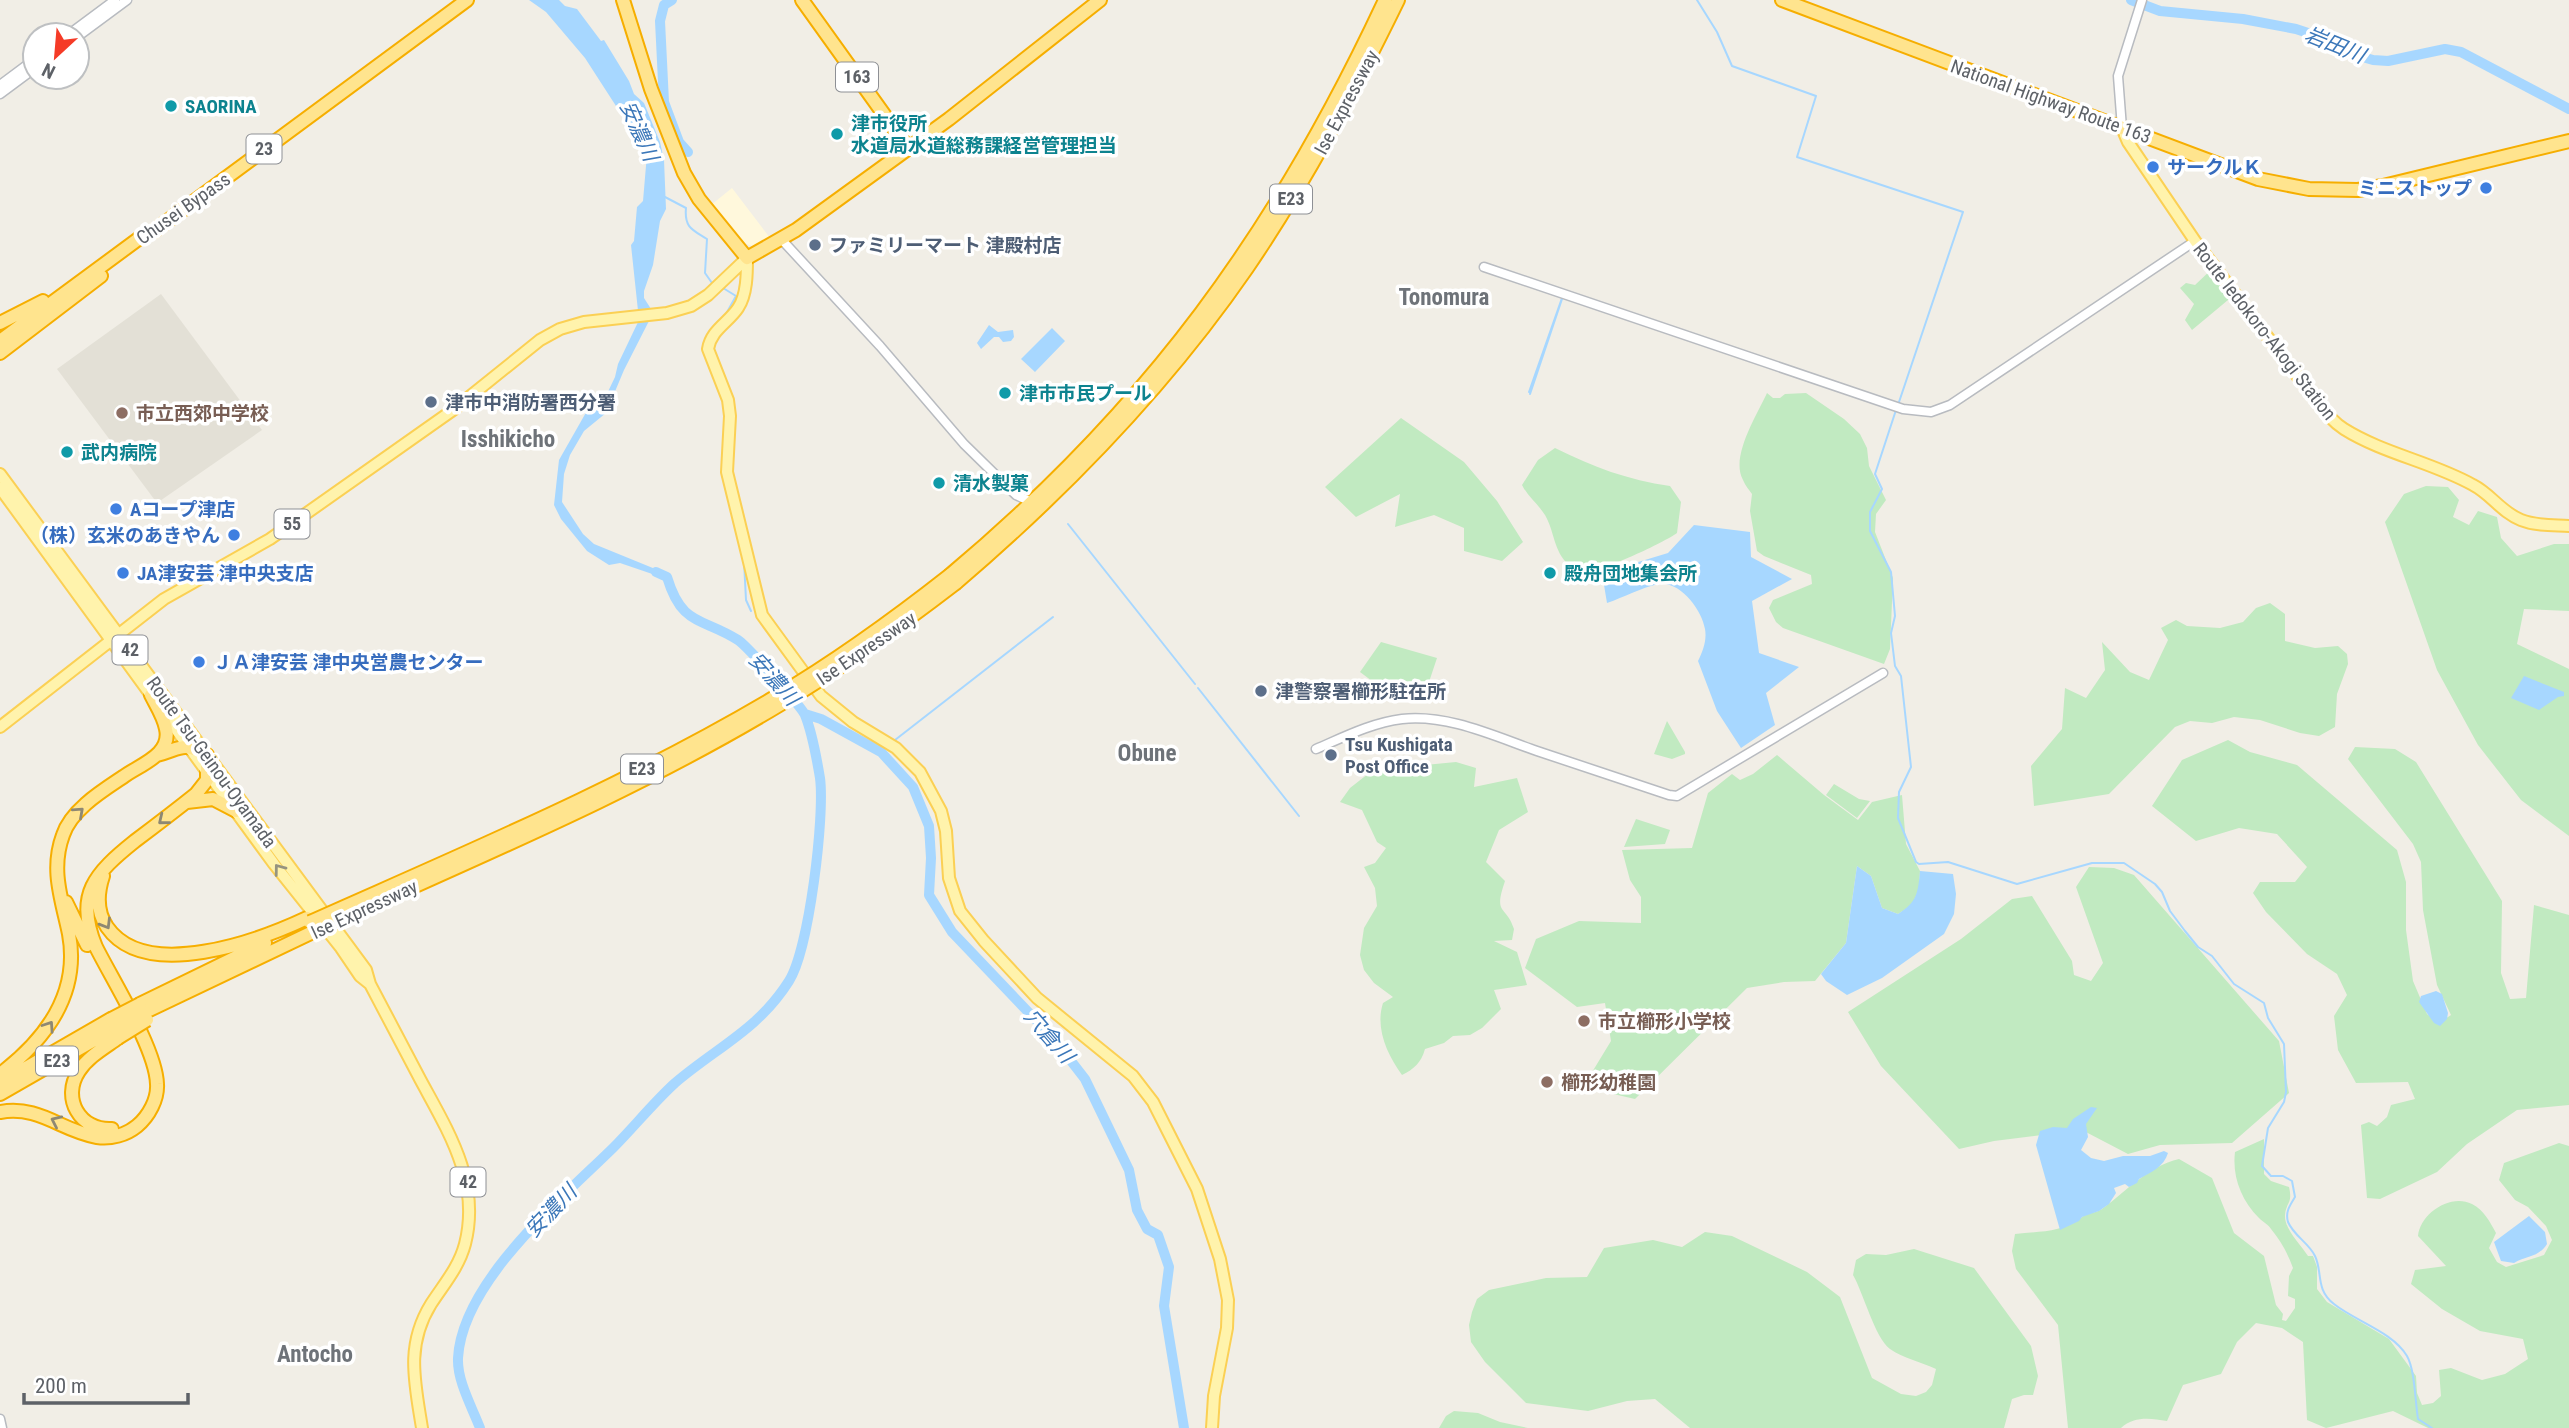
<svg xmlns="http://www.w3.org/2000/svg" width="2569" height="1428" viewBox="0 0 2569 1428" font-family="'Roboto Condensed','Noto Sans JP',sans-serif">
<rect width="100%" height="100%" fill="#f1eee6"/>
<!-- commercial -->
<path fill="#fff8dc" d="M732,188L770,238L752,246L744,243L711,205Z"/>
<!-- education -->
<path fill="#e3e0d6" d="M161,294L262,430L157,503L57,369Z"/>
<!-- green -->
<path fill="#c1eac1" d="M2213,268L2234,295L2192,330L2185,320L2194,304L2180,288L2186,283L2195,285Z
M1767,393L1773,398H1780L1785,394L1806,393L1844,419L1860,434L1867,448L1869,466L1886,500L1876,514L1875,532L1893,578L1890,649L1884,664L1783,628L1776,622L1769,608L1773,600L1812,584L1811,575L1764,556L1757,551L1750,511L1752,494C1749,490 1745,485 1743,480C1730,457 1757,415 1767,393Z
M1401,418L1464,462L1497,501L1523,542L1502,561L1464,551V528L1434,515L1395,527L1400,494L1356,517L1325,487Z
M1555,448C1593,467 1628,480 1670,486L1681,502L1677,533C1663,543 1598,574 1583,571C1579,570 1571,566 1568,564C1554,552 1554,530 1545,515C1538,504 1528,497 1522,485L1538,460Z
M2426,486L2448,487L2459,500L2453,517L2469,525L2478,511L2497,517L2501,538L2517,556L2554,544H2569V611L2524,609L2517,644L2569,669V836L2521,800L2478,745L2437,670L2385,522L2404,494Z
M2270,603L2285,614V641L2315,648L2338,646L2347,654L2348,664L2337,694L2335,727L2319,736L2300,733L2260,720L2234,717L2212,723L2190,721L2175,727L2109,794L2034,806L2031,766L2062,729L2065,688L2086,698L2105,670L2102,642L2130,672L2149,680L2168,640L2161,628L2176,620L2187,626L2220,628L2243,622L2256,608Z
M1381,642L1437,658L1428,685L1403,684L1380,687L1360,672Z
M1667,721L1685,752V754L1672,759L1654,754Z
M2228,740L2250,752L2297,765L2397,850L2406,882V930L2413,981L2427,1014L2439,1023L2451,1015L2437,985L2423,910L2421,862L2413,844L2348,759L2355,747L2395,749L2416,762L2502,901L2501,973L2510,999L2526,998L2534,905L2569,915V1105L2517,1110L2467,1144L2437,1172L2380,1199L2367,1198L2361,1125L2369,1122L2377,1126L2387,1117L2391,1105L2415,1099L2408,1082L2356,1083L2338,1050L2334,1016L2347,995L2337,974L2307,954L2266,912L2253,893L2260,882H2295L2307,867L2277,834L2239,828L2196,841L2152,806L2182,760Z
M1777,755L1824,795L1858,820L1872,802L1902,795L1906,844L1920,871L1919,889L1912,905L1898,914L1882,908L1871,876L1857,866L1846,943L1815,981L1784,982L1747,988L1635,1099L1583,1087L1611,1041L1605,1003L1577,1007L1525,968L1536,939L1579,921L1641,923V897L1630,880L1622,850L1692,848L1708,793L1732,774L1740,780L1753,774Z
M1456,762L1476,768L1474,787L1517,778L1528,812L1499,830L1486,862L1505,881C1493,916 1506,904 1514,929L1512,940L1494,941L1517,952L1527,985L1494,990L1501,1009L1482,1028L1470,1035L1453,1036L1444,1043L1425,1049C1421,1063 1414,1069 1402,1075C1387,1054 1375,1028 1383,1003L1393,997L1374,983L1364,970L1360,955L1364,928L1377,906L1375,888L1364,867L1375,863L1386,848L1377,842L1362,810L1340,802L1350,788L1373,770Z
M1834,784L1859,799L1870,801L1857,818L1826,795Z
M1636,819L1670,830L1665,844L1624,847Z
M2089,867L2114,868L2134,875L2279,1041L2289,1093L2232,1143L2160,1145L2128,1154L2082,1130L1994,1141L1959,1149L1881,1066L1848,1012L1961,939L2012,899L2032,896L2072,961L2074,975L2091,981L2103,963L2076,887Z
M2264,1139V1174L2271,1181L2289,1187C2293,1204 2286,1202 2285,1215C2284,1229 2301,1245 2308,1256H2313L2317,1267V1289L2327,1302L2389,1339L2416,1376L2417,1393L2422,1405L2433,1403L2441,1396L2439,1370L2451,1368L2482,1380L2505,1374L2528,1359L2523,1339L2480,1331L2442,1309L2411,1284L2415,1270L2446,1266L2418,1236C2420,1214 2450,1193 2472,1204C2484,1210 2490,1222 2496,1233L2489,1248L2497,1262L2506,1267L2544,1255L2552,1240L2546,1226L2528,1207L2515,1200L2499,1180L2504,1163L2559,1143L2569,1146V1428H2428L2393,1411L2326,1428L2307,1420L2303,1342L2282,1328L2256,1323L2237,1342L2221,1374L2183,1385L2167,1421C2150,1418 2134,1416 2121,1428H2068L2058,1325L2016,1269L2012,1251L2015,1234C2041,1231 2061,1233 2082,1217C2087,1213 2096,1213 2102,1209C2127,1191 2148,1166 2179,1159L2212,1178L2234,1233L2264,1256L2276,1305L2283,1314L2282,1320L2286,1321L2295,1308V1299L2288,1296L2289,1276L2293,1268C2288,1254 2281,1241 2271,1229C2268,1224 2263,1222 2259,1218C2241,1200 2232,1176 2235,1152Z
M1705,1232L1732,1236L1807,1272L1840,1297L1872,1378L1901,1394L1916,1396L1926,1392L1932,1385L1936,1369C1921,1362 1903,1358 1890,1349C1875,1338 1863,1292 1853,1275L1856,1260L1866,1254L1886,1255L1914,1249L1974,1268L2031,1346L2038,1376L2033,1395H2024L2012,1399L2004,1428H1690L1655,1399L1627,1401L1588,1411L1526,1403L1485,1362L1471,1342L1469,1325L1472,1312L1477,1299L1489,1290L1546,1278L1587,1277L1604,1248L1653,1240L1682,1247Z
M1454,1411L1478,1413L1500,1422L1528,1428H1439L1446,1416Z"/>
<!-- water -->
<path fill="#a7d7ff" d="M529,0H559L565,6L577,9L601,41L604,40L629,81L634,94L644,103L660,142L664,160L666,209L660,221L653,265L644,291V298L651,309L650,319L624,370L606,413L584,431L570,455L564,474L562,502L583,534L594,544L670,575L664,578L620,563L609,565L587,551L561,519L554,505L559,460L588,409L596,408L604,400L615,377L618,364L639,320L631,245L634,241L637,207L643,201L647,154L585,58L546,12Z
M989,325L998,332L1013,330L1014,337L1011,341L1003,342L999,337H994L981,349L977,343Z
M1052,328L1065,341L1035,372L1021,359Z
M1694,525L1750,532L1751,557L1792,579L1752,601L1759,653L1799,667L1766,693L1775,725L1741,748L1717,711L1698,661C1703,651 1707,640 1705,629C1702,610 1680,580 1658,584C1641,588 1624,597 1607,603L1602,573L1668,553Z
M2524,676L2564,692V696L2558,697L2539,710L2511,698Z
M1857,866L1871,876L1882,908L1898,914C1917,902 1918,893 1920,871L1953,874L1956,894L1954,914L1944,934L1882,978L1847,995L1826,981L1821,974L1846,943Z
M2436,991L2442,994L2448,1013L2447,1019L2440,1026L2434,1023L2419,1002L2421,996Z
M2091,1107L2097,1108L2086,1124L2088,1137L2081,1150L2091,1158L2104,1161L2123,1156H2150L2164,1151L2168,1153C2164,1167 2151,1172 2139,1179L2137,1183L2129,1187L2125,1184L2114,1188L2116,1193L2109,1204L2099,1211L2082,1217L2079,1221L2060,1230L2036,1145L2040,1131L2053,1127L2067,1128L2073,1119Z
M2529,1216L2545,1232L2547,1244C2538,1258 2527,1255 2514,1263L2501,1261L2494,1242Z"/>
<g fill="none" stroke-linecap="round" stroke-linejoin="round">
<!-- stream -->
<path stroke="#a7d7ff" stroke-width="2" d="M1697,0L1717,32L1732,66L1816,96L1797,157L1963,212L1898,405
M665,197L686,208C684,228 693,230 707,239L705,273L712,283
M723,288L736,296L726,314
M1529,392L1562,298
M1530,394L1563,296
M1896,410L1875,474L1882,489L1870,512V531L1891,572L1895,616L1891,633L1895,666L1901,676L1911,767L1899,792L1898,818L1916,862L1919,864L1948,862L2017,884L2092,863H2124L2155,884L2162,892L2170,911L2185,931L2198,947L2212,956L2234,984L2264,1003L2268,1018L2284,1044L2286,1092L2284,1102L2268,1128L2262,1166L2271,1176H2283L2292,1181L2295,1197C2290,1205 2285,1212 2288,1222C2294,1236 2309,1243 2315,1256C2323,1273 2315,1289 2334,1304C2355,1321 2393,1332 2407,1356C2415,1370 2415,1401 2418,1419L2432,1428
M723,456L725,420
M1068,524L1195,684
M744,561L746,600L751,611
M1198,688L1299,816
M895,740L1053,617
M881,752L886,747"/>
<!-- river -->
<path stroke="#a7d7ff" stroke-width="10" d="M672,0L664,5L660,21L664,102L679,142L688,152
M2131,0L2160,11L2243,19L2296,29L2329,40L2349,53L2373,60L2388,61L2445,49L2461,52L2569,109
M805,714L821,719L881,752L913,787L929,826L931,858L929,895L952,932L1054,1039L1085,1079L1129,1170L1137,1210L1147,1229L1158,1235L1169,1267L1164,1306L1184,1428
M480,1428C472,1407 457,1381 458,1358C462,1282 561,1199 613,1148C634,1127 653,1103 675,1083C717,1047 758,1030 789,981C809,950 825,816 820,778C817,760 812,732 805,715C801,706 747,646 738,640C702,617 682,627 667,577L656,572"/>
<!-- minor casing -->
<g stroke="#b8bbc0" stroke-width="11">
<path id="minor" d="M68,35L115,0
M77,37L127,0
M0,85L35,59
M0,94L35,68
M2122,128L2118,76L2142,0
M782,240L880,346L964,444L1016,495L1027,500
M1484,267L1903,409L1931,412L1950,405L2195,241
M1316,749C1344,737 1371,723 1402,719C1448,714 1494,736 1537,751C1581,766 1625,780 1669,795L1677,796L1883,673
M0,1419L2,1428"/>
</g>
<!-- major casing -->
<g stroke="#fbd054" stroke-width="14">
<path id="major" d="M2122,128L2128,142L2195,241L2317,402C2325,412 2333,422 2344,429C2384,454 2432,462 2473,485C2491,494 2501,512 2521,520C2536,526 2553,525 2569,526
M747,258C747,273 747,295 738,308C728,323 711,330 708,349L728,400L730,416L727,472L762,615L821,696L853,722L896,748L920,772L941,811L946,831L949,878L960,911L984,941L1037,998L1133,1076L1153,1102L1197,1189L1220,1259L1228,1300L1227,1328L1214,1396L1212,1428
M0,474L366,970L370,984C387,1016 403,1047 420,1079C448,1131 481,1182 465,1244C459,1267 444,1284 431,1304C405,1346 415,1383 422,1428
M0,488L274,864L341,948L360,976L370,984
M0,727L164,599L270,539L453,410L540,340L560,329L584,322L667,313L691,306L708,295L747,258"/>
</g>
<!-- highway casing -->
<g stroke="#f6ae00" stroke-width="16">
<path id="highway" d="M623,0L651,89L684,173L699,199L747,258L796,230L949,119L1100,0
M802,0L908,148
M1782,0L2258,179L2309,189L2358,190L2383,186L2569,141
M0,323L43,301
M0,341L141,237L154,231L467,0
M0,353L101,276
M950,575C1148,409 1276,234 1385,0
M956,583C1066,489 1165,387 1247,268C1305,183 1353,92 1398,0
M187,802L213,799L236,811
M103,876C97,894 96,911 107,927C146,983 260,940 307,918
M66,902L87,945
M140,1004L265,943
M145,1012L317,930
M0,1074C45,1040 80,994 69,934C62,900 50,870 63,835C71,810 102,791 123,777C139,765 172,755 166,729C164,717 156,705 151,695
M0,1083L111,1019
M0,1094L115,1028
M0,1112C40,1105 61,1131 97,1137C111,1139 126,1135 137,1126C149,1116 158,1099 157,1084C156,1049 113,981 96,947C74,895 95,873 135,841C155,826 176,810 196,794L207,780V755C181,741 183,748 157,755
M112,1129C80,1131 61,1098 79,1071C88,1057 104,1048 118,1038"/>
</g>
<!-- minor -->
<use href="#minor" stroke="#fff" stroke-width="8"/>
<!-- major -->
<use href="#major" stroke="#fff3ac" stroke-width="10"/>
<!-- highway -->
<use href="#highway" stroke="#ffe48e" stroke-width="12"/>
<!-- highway-bridge casing -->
<g stroke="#f6ae00" stroke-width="16" stroke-linecap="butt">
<path id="highway-bridge" d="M310,922C467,852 627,785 775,697C836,661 894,619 950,575
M317,930C473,859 634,793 781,704C842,668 900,626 956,583
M111,1019L140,1004
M115,1028L145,1012
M118,1038L147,1020"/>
</g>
<!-- highway-bridge -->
<use href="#highway-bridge" stroke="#ffe48e" stroke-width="12"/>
</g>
<!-- one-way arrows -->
<defs><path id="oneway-chevron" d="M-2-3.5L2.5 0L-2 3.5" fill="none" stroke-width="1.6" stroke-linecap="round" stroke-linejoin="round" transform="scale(1.75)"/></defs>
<g stroke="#8e8873">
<use href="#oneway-chevron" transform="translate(79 812) rotate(-42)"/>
<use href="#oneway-chevron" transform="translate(163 820) rotate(141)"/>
<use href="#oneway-chevron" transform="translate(106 924) rotate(59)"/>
<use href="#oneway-chevron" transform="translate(49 1026) rotate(-56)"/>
<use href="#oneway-chevron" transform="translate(56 1121) rotate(-155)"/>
</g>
<use stroke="#96947f" href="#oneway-chevron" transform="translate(279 869) rotate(-127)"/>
<!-- markers -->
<g fill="#0f9aa8" stroke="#fff" stroke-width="2.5">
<circle cx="171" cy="106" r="7"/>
<circle cx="837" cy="134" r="7"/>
<circle cx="1005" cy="393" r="7"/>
<circle cx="67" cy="452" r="7"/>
<circle cx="939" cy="483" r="7"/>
<circle cx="1550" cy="573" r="7"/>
</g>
<g fill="#3f7fe0" stroke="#fff" stroke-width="2.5">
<circle cx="2153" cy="167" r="7"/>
<circle cx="2486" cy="188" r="7"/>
<circle cx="116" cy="509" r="7"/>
<circle cx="234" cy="535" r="7"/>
<circle cx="123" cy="573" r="7"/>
<circle cx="199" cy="662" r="7"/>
</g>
<g fill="#5c6f8a" stroke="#fff" stroke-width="2.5">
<circle cx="815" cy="245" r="7"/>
<circle cx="431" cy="402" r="7"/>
<circle cx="1261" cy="691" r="7"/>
<circle cx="1331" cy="755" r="7"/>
</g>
<g fill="#8d6e63" stroke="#fff" stroke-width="2.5">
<circle cx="122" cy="413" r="7"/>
<circle cx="1584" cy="1021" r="7"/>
<circle cx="1547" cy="1082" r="7"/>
</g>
<g text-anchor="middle" stroke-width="7" stroke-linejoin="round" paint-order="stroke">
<!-- shield labels -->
<g fill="#fff" stroke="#8e9095" stroke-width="2">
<rect x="836" y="62.5" width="42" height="29" rx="5"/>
<rect x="246.5" y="134.5" width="35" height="29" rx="5"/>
<rect x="1270" y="184.5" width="42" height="29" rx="5"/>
<rect x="274.5" y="509.5" width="35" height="29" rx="5"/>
<rect x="112.5" y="635.5" width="35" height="29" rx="5"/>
<rect x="621" y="754.5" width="42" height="29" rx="5"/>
<rect x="36" y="1046.5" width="42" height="29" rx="5"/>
<rect x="450.5" y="1167.5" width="35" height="29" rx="5"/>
</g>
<g font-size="18" font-weight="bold" fill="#5d6167">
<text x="857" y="83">163</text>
<text x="264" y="155">23</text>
<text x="1291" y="205">E23</text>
<text x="292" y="530">55</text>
<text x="130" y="656">42</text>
<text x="642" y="775">E23</text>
<text x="57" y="1067">E23</text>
<text x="468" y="1188">42</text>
</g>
<!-- street labels -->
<g font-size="19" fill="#5d6167" stroke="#fff">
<text transform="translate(2051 101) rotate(20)" y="7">National Highway Route 163</text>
<text transform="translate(1346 102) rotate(-62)" y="7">Ise Expressway</text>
<text transform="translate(183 208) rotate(-35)" y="7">Chusei Bypass</text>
<text transform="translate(2265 331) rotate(52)" y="7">Route Iedokoro-Akogi Station</text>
<text transform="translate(866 648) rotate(-34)" y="7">Ise Expressway</text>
<text transform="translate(212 762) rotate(54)" y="7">Route Tsu-Geinou-Oyamada</text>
<text transform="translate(364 909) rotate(-25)" y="7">Ise Expressway</text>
</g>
<!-- culture labels -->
<g font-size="19" font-weight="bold" fill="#0d838f" stroke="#fff" text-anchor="start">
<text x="185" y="113">SAORINA</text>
<text x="851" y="130">津市役所<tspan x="851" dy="22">水道局水道総務課経営管理担当</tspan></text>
<text x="1019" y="400">津市市民プール</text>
<text x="81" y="459">武内病院</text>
<text x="953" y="490">清水製菓</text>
<text x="1564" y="580">殿舟団地集会所</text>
</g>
<!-- shop labels -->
<g font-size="19" font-weight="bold" fill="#366cbe" stroke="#fff" text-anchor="start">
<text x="2167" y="174">サークルＫ</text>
<text x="2472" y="195" text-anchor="end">ミニストップ</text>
<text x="130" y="516">Aコープ津店</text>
<text x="220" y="542" text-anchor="end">（株）玄米のあきやん</text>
<text x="137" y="580">JA津安芸 津中央支店</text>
<text x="213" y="669">ＪＡ津安芸 津中央営農センター</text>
</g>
<!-- service labels -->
<g font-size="19" font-weight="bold" fill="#4e5e75" stroke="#fff" text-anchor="start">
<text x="829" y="252">ファミリーマート 津殿村店</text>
<text x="445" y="409">津市中消防署西分署</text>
<text x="1275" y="698">津警察署櫛形駐在所</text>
<text x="1345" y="751">Tsu Kushigata<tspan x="1345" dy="22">Post Office</tspan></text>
</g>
<!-- education labels -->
<g font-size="19" font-weight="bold" fill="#785e54" stroke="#fff" text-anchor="start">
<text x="136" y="420">市立西郊中学校</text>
<text x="1598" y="1028">市立櫛形小学校</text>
<text x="1561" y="1089">櫛形幼稚園</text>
</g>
<!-- water labels -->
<g font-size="21" font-style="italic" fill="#3b77b9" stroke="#fff">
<text transform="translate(2335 45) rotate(22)" y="7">岩田川</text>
<text transform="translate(639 131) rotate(66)" y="7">安濃川</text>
<text transform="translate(774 679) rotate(48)" y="7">安濃川</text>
<text transform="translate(1049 1036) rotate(49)" y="7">穴倉川</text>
<text transform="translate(551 1211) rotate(-46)" y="7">安濃川</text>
</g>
<!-- quarter labels -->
<g font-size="23" font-weight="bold" fill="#6e7379" stroke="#fff">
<text x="1444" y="305">Tonomura</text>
<text x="508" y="447">Isshikicho</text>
<text x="1147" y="761">Obune</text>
<text x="315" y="1362">Antocho</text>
</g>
</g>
<!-- north arrow -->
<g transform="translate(56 56) rotate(206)"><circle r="33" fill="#ffffff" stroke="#bec0c2" stroke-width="2"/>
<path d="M0-5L12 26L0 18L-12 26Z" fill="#f53b27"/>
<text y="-10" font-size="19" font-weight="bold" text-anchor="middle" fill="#5d6167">N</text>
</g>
<!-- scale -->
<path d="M24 1393v10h164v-10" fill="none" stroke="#5d6167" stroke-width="3.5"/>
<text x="35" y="1393" font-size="21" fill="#5d6167" stroke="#ffffff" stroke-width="5" paint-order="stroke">200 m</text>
</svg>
